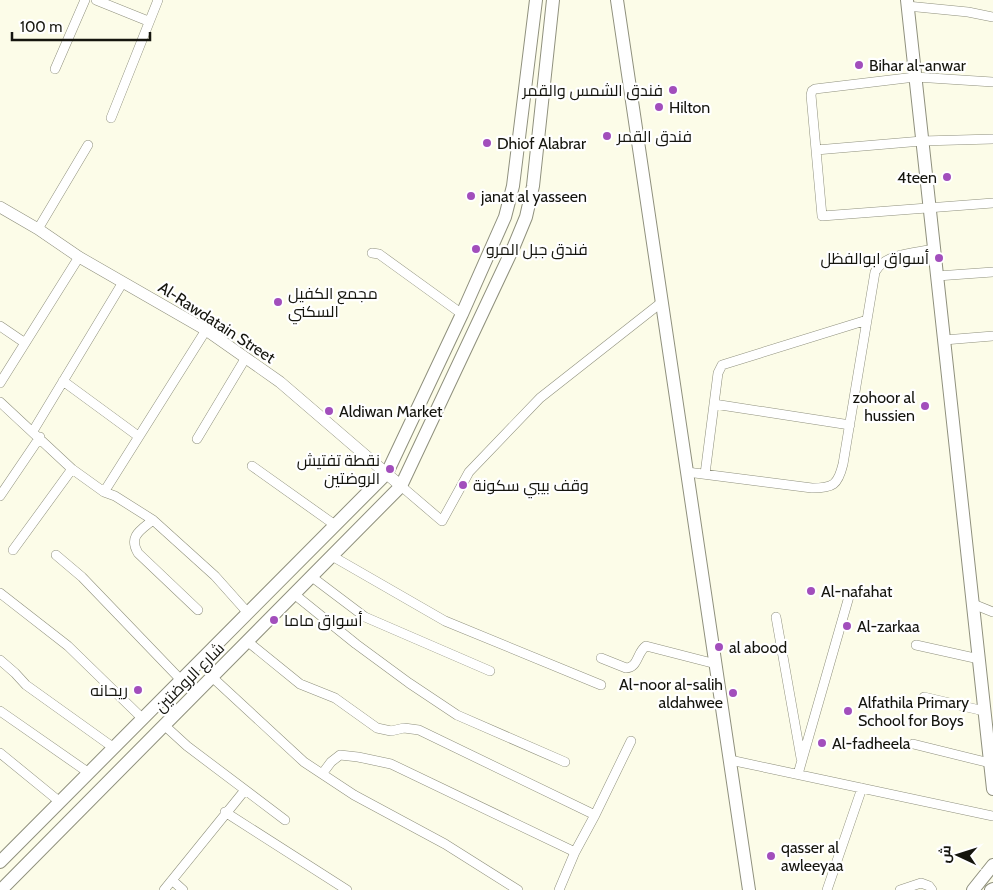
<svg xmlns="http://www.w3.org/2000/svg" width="993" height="890" viewBox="0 0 993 890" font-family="Cabin,Cairo,sans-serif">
<rect width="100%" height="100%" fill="#fcfce8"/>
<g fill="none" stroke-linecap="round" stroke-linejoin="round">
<!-- minor casing -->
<g stroke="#8f907d" stroke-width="10">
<path id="minor" d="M96,0L148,21
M907,6L968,12L993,17
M55,69L85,0
M993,82L915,77L815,89L812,91L811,95L822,216L993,203
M111,118L158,0
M816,150L922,141L993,139
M38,229L88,145
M372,253L379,254L462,314
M937,276L993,272
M0,326L25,343
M944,340L993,336
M63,381L138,436
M0,383L79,257
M0,402L72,469L104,492L115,496L153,520L215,576L248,613
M714,404L850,425
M33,431L123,282
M197,439L245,359
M252,466L335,525
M687,472L812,488C833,488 838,485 843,464L875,272C885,253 915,253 934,249
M705,474L718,373L722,365L867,320
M401,486L442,521L469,472L540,398L662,302
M104,492L206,330
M0,496L40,437
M153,520C141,530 128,536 138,553L198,610
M13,550L72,469
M56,555L82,577L181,680
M332,556L445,621L601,685
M312,577L365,617L490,671
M0,593L68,646L143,719
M294,594L356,644L409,683L457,715L565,762
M973,604L993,612
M776,617L801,758
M247,641L300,684L335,698L377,728L391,731L404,728L419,730L595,815
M916,645L979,659
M601,658L626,668C638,668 637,652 646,646L716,664
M0,660L15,673L26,685L114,748
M212,677L304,762L354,795L445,844L518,890
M924,697L984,711
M0,711L89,773
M164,725L187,746L285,820
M913,744L990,763
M0,753L60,802
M730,760L993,816
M322,774L331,762L340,755L358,757L391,764L575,852
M798,774L850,593
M225,812L347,890
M172,880L183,890
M164,890L245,790
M559,890L575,852L595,815L631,741
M827,890L862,788
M900,890L921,883L929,886L932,890"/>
</g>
<!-- tertiary casing -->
<g stroke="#8f907d" stroke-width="12">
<path id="tertiary" d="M0,207L38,229L79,257L206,330L280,382L401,486"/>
</g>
<!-- secondary casing -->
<g stroke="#8f907d" stroke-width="14">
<path id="secondary" d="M617,0L749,890
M907,0L993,789
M0,862L387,473L462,314L505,217L513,186L536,0
M1,890L401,486L514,246L526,217L533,186L553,0
M973,890L993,865
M991,890L993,889"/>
</g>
<!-- minor -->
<use href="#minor" stroke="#fff" stroke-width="9"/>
<!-- tertiary -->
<use href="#tertiary" stroke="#fff" stroke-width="11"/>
<!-- secondary -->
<use href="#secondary" stroke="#fff" stroke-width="12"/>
</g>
<!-- markers -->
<g fill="#a24ebc" stroke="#fff" stroke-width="2">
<circle cx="859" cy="65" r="5"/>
<circle cx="673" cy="90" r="5"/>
<circle cx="659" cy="107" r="5"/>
<circle cx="607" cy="136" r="5"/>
<circle cx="487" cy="143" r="5"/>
<circle cx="947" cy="177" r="5"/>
<circle cx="471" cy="196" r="5"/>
<circle cx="476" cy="249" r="5"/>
<circle cx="939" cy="258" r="5"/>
<circle cx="278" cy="302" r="5"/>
<circle cx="925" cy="406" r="5"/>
<circle cx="329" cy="411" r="5"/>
<circle cx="390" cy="469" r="5"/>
<circle cx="463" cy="485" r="5"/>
<circle cx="811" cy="591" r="5"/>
<circle cx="274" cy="620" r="5"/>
<circle cx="847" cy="626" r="5"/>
<circle cx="719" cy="647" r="5"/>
<circle cx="138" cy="690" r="5"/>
<circle cx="733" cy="693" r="5"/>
<circle cx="848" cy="711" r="5"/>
<circle cx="822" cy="743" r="5"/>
<circle cx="771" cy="856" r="5"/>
</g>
<g text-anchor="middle" stroke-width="4.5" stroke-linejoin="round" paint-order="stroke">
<!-- poi labels -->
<g font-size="16" fill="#15150e" stroke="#fff" text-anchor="start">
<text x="869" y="71">Bihar al-anwar</text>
<text x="663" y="96" text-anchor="end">فندق الشمس والقمر</text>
<text x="669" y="113">Hilton</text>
<text x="617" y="142">فندق القمر</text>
<text x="497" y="149">Dhiof Alabrar</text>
<text x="937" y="183" text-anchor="end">4teen</text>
<text x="481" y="202">janat al yasseen</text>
<text x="486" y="255">فندق جبل المرو</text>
<text x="929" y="264" text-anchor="end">أسواق ابوالفظل</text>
<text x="288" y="299">مجمع الكفيل<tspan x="288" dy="18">السكني</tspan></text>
<text x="915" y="403" text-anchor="end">zohoor al<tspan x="915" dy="18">hussien</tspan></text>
<text x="339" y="417">Aldiwan Market</text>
<text x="380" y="466" text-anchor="end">نقطة تفتيش<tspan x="380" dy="18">الروضتين</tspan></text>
<text x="473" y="491">وقف بيبي سكونة</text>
<text x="821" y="597">Al-nafahat</text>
<text x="284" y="626">أسواق ماما</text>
<text x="857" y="632">Al-zarkaa</text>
<text x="729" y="653">al abood</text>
<text x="723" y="690" text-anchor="end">Al-noor al-salih<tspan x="723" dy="18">aldahwee</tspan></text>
<text x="128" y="696" text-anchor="end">ريحانه</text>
<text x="858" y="708">Alfathila Primary<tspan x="858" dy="18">School for Boys</tspan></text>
<text x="832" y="749">Al-fadheela</text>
<text x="781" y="853">qasser al<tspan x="781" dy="18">awleeyaa</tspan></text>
</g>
<!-- street labels -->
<g font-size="16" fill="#15150e" stroke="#fff">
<text transform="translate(217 322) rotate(33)" y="6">Al-Rawdatain Street</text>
<text transform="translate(189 677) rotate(-45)" y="6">شارع الروضتين</text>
</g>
</g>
<!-- north arrow -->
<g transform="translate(958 855) rotate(274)" stroke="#ffffff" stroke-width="4" paint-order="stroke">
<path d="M0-4L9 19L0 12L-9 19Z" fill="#15150e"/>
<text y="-8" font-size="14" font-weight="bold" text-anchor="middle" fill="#15150e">ش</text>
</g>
<!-- scale -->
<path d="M12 32v8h138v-8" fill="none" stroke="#15150e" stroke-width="2.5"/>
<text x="20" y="32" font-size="15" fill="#15150e" stroke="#ffffff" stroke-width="4" paint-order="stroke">100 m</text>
</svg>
